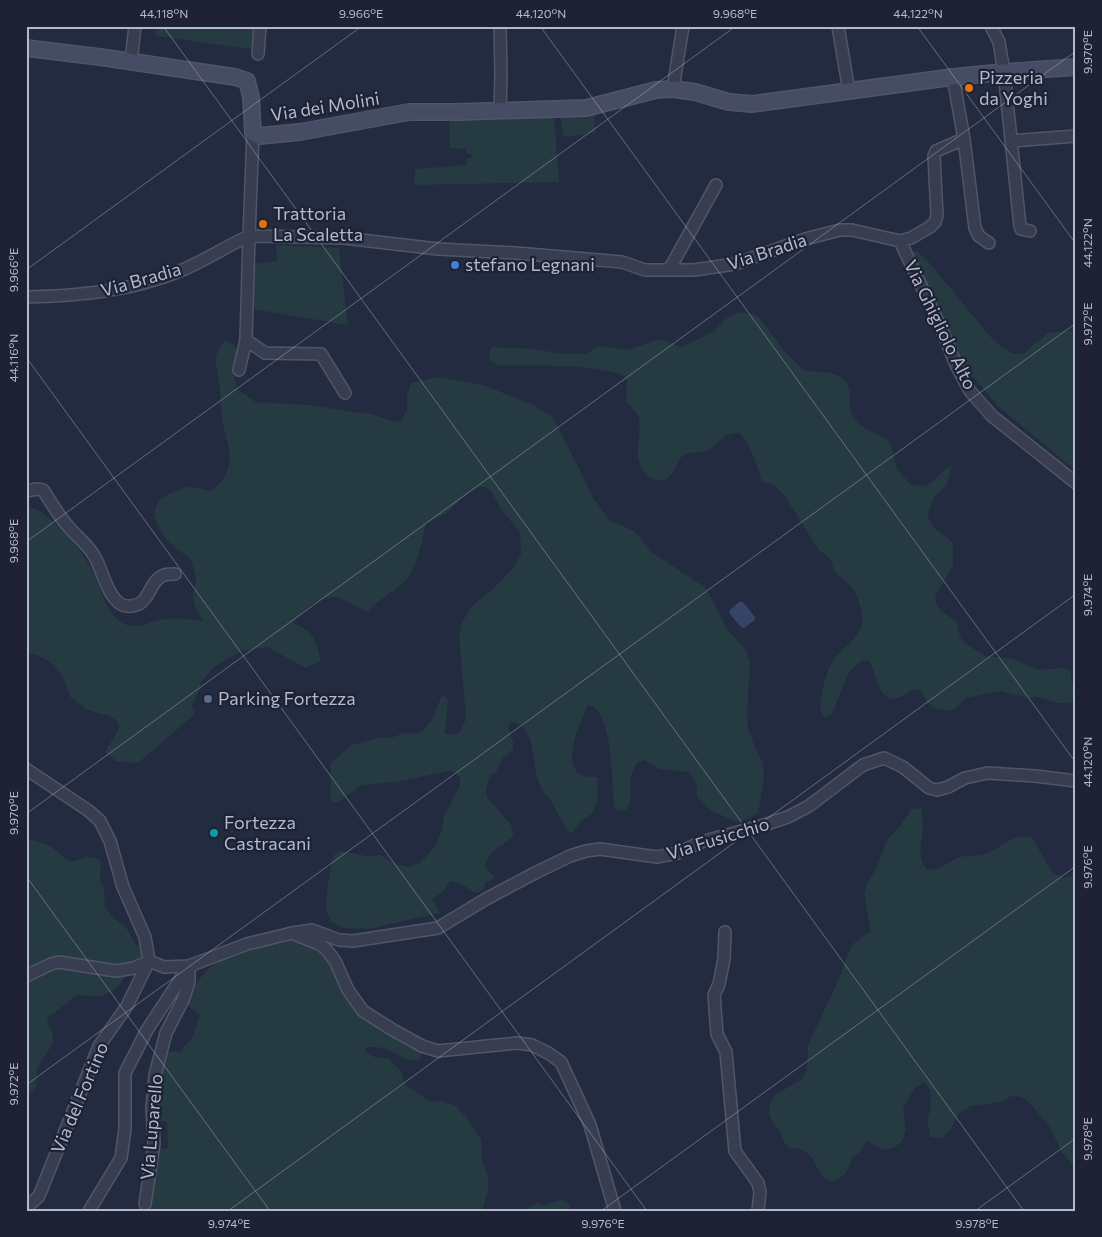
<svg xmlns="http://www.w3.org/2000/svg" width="1102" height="1237" viewBox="0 0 1102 1237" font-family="Commissioner,sans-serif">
<rect width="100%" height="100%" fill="#232b40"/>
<!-- green -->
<path fill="#253a41" d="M156,26H256L257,50L156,36Z
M594,113L595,133L564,137L560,116Z
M554,116L559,182L414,185L415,169L467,165V158H472L471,154H467L466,149L450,148L449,117Z
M276,245L339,248L348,325L253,309L250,264L277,261Z
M909,251H917L927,260L995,342L1012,353L1023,354L1048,333L1076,330V471L998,406L954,355Z
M739,312L753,314L759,317L784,351L805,371C823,372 850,370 850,395C850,401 849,409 852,415C860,430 878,432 890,442L897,469L911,485C915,485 921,487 924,486C936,483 940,469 952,466L948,481L945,487L934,497L929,511L928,518L932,525L936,530L948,538L953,544V565L935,597L936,604L941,610L957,623L960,637L965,643L985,656L1013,659L1038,670L1065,668L1071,671C1070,681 1076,689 1076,699L1070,703H1058L1038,697H1024L999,691L966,698L956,708L949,711L936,709L930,706L919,689C908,689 907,696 898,698C878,704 877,672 869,661L863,660L852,669L848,674L832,714L826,718C825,717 822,714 821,712C818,703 827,668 833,660C843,647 864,636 862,617C861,607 858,595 852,588C848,581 840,578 835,572C832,567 834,562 829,558C826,554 821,553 818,549L784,495L774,485L762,481C756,465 752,445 739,433C719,434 721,444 707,451C700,454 691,451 684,455C679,458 677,465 674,470C662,492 641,476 638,457C637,445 641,432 639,419C638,413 630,406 626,401L627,381L624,375C584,364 540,365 500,366C490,362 486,356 492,347L532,349L564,354H587L596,347L601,346L628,350L659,339L682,347L713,332L727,318Z
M225,340C244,346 234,360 234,374C234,379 236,385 238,390L256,402L310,405L359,413C373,412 386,421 400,422L407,410V396L411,383L438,377L483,385L531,404L552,416L576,462L592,496L609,520L634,531L653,553L705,587L719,612L726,628L746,650L750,663L747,714L748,728L756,750L763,763L764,777L758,813L745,820L738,822L711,811L697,797V783L688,772L660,769L644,760L637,763L631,775L630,805L625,810L618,811L614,806C611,784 614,709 588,705C582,721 557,768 585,776C589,777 593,777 597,777L598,799L593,813L581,821L573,832H568C562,822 557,811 551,801C547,796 542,791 540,785C530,764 539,730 512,721L508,726L513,742V749L502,759L496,772L490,776L486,790L487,797L511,825L514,836L489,855L485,867L495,878L485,883L484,889L478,893L472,892L462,884L450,881L444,891L432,899L440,913L368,929L344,928L331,922L326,910L327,890L332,860L335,854L341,851L367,856L380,855L394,863L408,867L420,863L434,848L442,829L444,816L460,785V779L456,773L450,771L396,782L362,785L338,802H331L330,795L331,763L351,745L378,738H391L403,733L417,734L423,731L432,720L442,695L448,699L445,734L456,735L461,730L466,719L459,636L462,622L473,605L494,588L514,567L521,554L520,533L501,509L491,491L486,487H479L467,494L445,514L426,523C421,544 418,570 401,585C390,594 377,601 367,612C358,608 351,602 342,599C324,591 304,609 293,623C314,632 316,639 321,661L305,668L268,647L241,651L213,668L201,682L200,689L192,705L195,714L138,763L116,761L105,752L119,729L118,722L107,714H101L88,710L70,697L64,678L50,662L37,655L26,653V505C51,512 82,549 93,572C100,588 108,619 127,625C139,629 153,620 165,619C177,617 191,620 203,621L194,604L193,597L196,579L191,559C180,551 167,543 160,530C149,509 156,498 176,491C181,489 186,487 191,487C198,488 205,489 211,491C241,467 227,449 222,418C220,406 221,394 219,383C216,363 212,356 225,340Z
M921,808C922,815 923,821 923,828C922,844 916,856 927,870C942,870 942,865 955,859C965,854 975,857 985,854C1005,847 1006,835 1031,837C1035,843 1039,849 1042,855C1050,868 1049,873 1065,878L1076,873V1169L1062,1152L1049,1126L1029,1102L1021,1097L1011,1096L1002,1102L971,1106L962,1111L955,1120L950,1131L941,1138L930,1137L927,1118L931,1109L930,1089L924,1082L915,1088L903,1107L906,1130L902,1141L894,1148L884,1150L866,1141L861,1151L852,1158L849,1167L843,1176L833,1182C810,1174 821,1148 790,1148L783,1141L780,1131L773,1123L769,1114L770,1104L775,1095L802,1079L807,1070L808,1045L838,981L848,954L854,943L871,931L864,894L867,884L877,867L887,840L900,826L911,809Z
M26,838L49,845L69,861H75L86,857L99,859L101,864L100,882L104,887L105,907L113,917L127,929L136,945L142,947L143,953L117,988L101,996L76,995L47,1019L48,1026L52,1030L53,1043L37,1069L36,1088L26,1098Z
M291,938L321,952L361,1014L402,1044L426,1051L418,1060C402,1062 396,1051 383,1048C378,1047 371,1047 366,1047V1053L377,1058H389L401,1072L405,1084L430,1102L442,1101L454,1105L467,1118L481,1139L482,1159L488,1177V1190L483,1208L484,1211H150L159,1149L168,1148L167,1121H158L157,1075L164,1051L180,1052L193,1036L200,1014L188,1006C191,998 193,988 198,981C220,951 258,948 291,938Z
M560,1200C567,1201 570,1203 571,1211H527L531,1206L537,1203L543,1206Z"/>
<!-- water -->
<path fill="#364468" d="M739,602H743L755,617V620L744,628L741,627L729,613L730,610Z"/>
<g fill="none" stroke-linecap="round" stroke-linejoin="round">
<!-- street casing -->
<g stroke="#505668" stroke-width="14">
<path id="street" d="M500,26L501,75L500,110
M838,26L849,91
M991,26L999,42L1004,72L1020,226L1021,229L1030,231
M258,54L260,26
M131,62L135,26
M673,89L683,26
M964,139L975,228L979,236L989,243
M1011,141L1076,136
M900,241L941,328L957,367L970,391L992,416L1076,483
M669,270L716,185
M26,297C79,296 131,291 180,271C204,261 225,247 249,236L253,133
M246,340L265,353L321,354L345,393
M239,370L246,340L249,236L344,238L438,249L516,253L622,262L645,270H694L735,264L805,239L840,230H852L900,241L911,238L930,227L935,222L937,215L934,156L936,151L964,139L953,77
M26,491L37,489L43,490C51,502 58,515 67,525C75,535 86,543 93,554C102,567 104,587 115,599C119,604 125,607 132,606C151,604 148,581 164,575C167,574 172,574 175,574
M26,769L89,811L100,821L110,841L123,887L145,937L149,961L127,1006L99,1046L39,1196L26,1208
M725,932L724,959L719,984L714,995L717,1034L726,1052L735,1151L758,1183L760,1192L758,1211
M294,934L319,944L327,950L335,961L348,990L363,1011L393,1030L422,1046L438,1051L517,1043L532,1045L548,1053L561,1062L590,1125L615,1211
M149,961L164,967L189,966L247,944L292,933L312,930L339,940L353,941L438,928L486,899L535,873L570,856L586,851L600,849L657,857L678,853L701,842L764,825L788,817L809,806L863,765L884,758L903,767L929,788L937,790L948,787L965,778L988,773L1035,776L1076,781
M26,976L51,964L59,962L116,971L134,968L149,961
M145,1204L154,1144L152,1108L155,1075L166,1033L183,1000L189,982V966
M89,1211L121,1158L125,1129V1073L147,1030L189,966"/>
</g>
<!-- secondary casing -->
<g stroke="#505668" stroke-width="18">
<path id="secondary" d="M26,48L100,57L235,77L247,81L251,97L253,133L259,136L300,132L409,112H457L586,108L656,90L673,89L695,92L729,102L752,104L953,77L1004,72L1076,67"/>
</g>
<!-- street -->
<use href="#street" stroke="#383e50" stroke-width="11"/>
<!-- secondary -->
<use href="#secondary" stroke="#454c63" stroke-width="15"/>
</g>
<!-- ticks -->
<path fill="none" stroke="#b4b9cb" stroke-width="1" stroke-opacity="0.45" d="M163,26L1024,1211M540,26L1076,763M917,26L1076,244M26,270L362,26M26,357L647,1211M26,542L736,26M26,814L1076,51M26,876L270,1211M26,1085L1076,323M228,1211L1076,594M601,1211L1076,866M975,1211L1076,1138"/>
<!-- markers -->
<g fill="#e8710a" stroke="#1d2335" stroke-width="2">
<circle cx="969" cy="88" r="5"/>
<circle cx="263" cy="224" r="5"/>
</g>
<circle fill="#3f7fe0" stroke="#1d2335" stroke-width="2" cx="455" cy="265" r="5"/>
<circle fill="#5c6f8a" stroke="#1d2335" stroke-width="2" cx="208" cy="699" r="5"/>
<circle fill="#0f9aa8" stroke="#1d2335" stroke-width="2" cx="214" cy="833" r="5"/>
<g text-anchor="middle" stroke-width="4.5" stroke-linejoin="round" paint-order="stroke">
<!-- poi labels -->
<g font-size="18" fill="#b4b9cb" stroke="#1d2335" text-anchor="start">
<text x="979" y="84">Pizzeria<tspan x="979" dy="21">da Yoghi</tspan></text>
<text x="273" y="220">Trattoria<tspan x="273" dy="21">La Scaletta</tspan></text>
<text x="465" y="271">stefano Legnani</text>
<text x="218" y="705">Parking Fortezza</text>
<text x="224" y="829">Fortezza<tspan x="224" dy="21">Castracani</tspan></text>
</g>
<!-- street labels -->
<g font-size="18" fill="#b4b9cb" stroke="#1d2335">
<text transform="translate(325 107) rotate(-9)" y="6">Via dei Molini</text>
<text transform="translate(767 252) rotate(-18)" y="6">Via Bradia</text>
<text transform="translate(141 280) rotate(-16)" y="6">Via Bradia</text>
<text transform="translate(940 325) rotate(64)" y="6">Via Ghigliolo Alto</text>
<text transform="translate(718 839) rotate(-17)" y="6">Via Fusicchio</text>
<text transform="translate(80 1098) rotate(-67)" y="6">Via del Fortino</text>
<text transform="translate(152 1127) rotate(-85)" y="6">Via Luparello</text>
</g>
</g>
<!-- border -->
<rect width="1102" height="1237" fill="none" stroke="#1d2335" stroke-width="55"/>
<rect x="28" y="28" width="1046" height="1182" fill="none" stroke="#b4b9cb" stroke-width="2"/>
<g font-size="12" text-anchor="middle" fill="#b4b9cb">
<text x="164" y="18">44.118°N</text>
<text x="361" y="18">9.966°E</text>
<text x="541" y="18">44.120°N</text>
<text x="735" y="18">9.968°E</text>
<text x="918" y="18">44.122°N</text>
<text transform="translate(1088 52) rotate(-90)" y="4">9.970°E</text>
<text transform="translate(1088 243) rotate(-90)" y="4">44.122°N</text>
<text transform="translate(14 270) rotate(-90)" y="4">9.966°E</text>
<text transform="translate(1088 324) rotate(-90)" y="4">9.972°E</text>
<text transform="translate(14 358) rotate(-90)" y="4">44.116°N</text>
<text transform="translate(14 541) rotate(-90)" y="4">9.968°E</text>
<text transform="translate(1088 595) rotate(-90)" y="4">9.974°E</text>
<text transform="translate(1088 762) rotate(-90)" y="4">44.120°N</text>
<text transform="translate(14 813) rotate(-90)" y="4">9.970°E</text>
<text transform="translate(1088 867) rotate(-90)" y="4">9.976°E</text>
<text transform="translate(14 1084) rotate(-90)" y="4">9.972°E</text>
<text transform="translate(1088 1139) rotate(-90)" y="4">9.978°E</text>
<text x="229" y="1228">9.974°E</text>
<text x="603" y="1228">9.976°E</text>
<text x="977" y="1228">9.978°E</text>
</g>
</svg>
